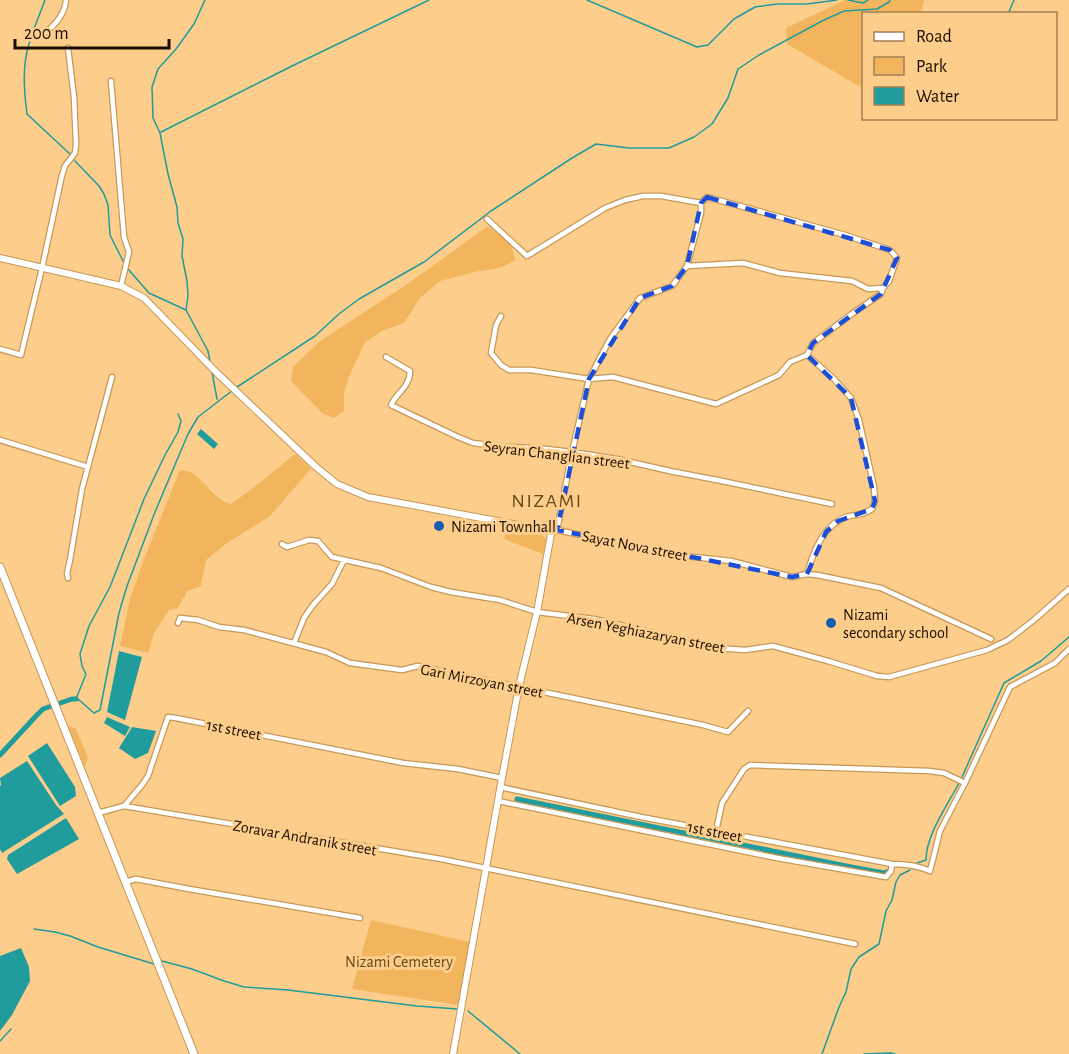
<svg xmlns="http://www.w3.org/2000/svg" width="1069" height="1054" viewBox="0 0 1069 1054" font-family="'Alegreya Sans',sans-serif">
<rect width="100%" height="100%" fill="#fccd8b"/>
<!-- green -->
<path fill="#f2b55d" d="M845,0H924L921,13L864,14V86L862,88L787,44L786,28Z
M488,226L511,244L515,260L500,268L474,272L440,281L420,298L404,323L382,331L365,342L348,379L344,393V411L334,418L323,414L291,381L293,367L320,341L409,283Z
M295,454L311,469L269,517L227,543L206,560L201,586L187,591L178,608L169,610L154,633L148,653L120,646L130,599L143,562L180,470C185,471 190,471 194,474C207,484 215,500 231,504L252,489Z
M508,527L539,532L546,539L543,554L504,539Z
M68,726L75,728L88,757L85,767Z
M371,920L470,942L459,1005L352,989Z"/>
<!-- water -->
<path fill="#209c9c" d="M201,429L218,444L214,449L197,434Z
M119,651L142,657L125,720L107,712Z
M107,717L130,727L125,736L104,723Z
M132,727L156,731L148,753L135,759L119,748Z
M47,743L75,787L76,796L60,806L28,756Z
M27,761L56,805L64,814L2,853L0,849V786L1,785L0,778Z
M66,818L79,839L17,874L7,859L8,855Z
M21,948L29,967L30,981L12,1015L0,1031V956Z"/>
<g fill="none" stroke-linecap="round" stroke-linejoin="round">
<!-- stream -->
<path stroke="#209c9c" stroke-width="1.5" d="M45,0C40,14 33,29 29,44C22,67 24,90 27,114L71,155
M587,0L697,47L708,45L734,19L755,7L777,4H807L837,0
M848,0L863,3L868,0
M1008,14L1014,0
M161,132L292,66L429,0
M75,161L99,186L104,194L108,205L110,235L125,265
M128,269L149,293L186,310L208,351L210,361
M186,310L188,296L187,281L182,256L183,239L178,223L177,207L168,174L160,133L153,118L152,87L158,69L176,49L194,24L205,0
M212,372L217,399
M237,387L315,336L339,314L359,299L424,262L491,211L572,158L596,144L629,148H669L694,137L712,124L728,98L738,69L759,55L822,21L844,11L877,9L889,2L890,0
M178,414L181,421L178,432L165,455L144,499L110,587L89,626L80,654L82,666L86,674L76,699L79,700L94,713L100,710L119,613L127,586L155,512L188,434L198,417L233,390
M962,777L1004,683L1041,661L1069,637
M917,863L926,860C926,835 947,806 959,783
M34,929L55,932L70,936L98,947L154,964
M162,961L192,969L224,981L244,987L288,990L417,1006L457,1009
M468,1011L520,1054
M0,1041L11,1029
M822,1054L839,1007L846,992L851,969L859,957L879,944L886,911L892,900L896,882L900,875L910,870
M864,1054L891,1053L895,1054"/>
<!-- canal -->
<path stroke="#209c9c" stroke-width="5" d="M0,755L36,716L43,709L72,699H76
M517,799L851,867L884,873L889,871"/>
<!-- street casing -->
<g stroke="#c69857" stroke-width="7">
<path id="street" d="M46,32C56,24 65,13 66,0
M111,81L124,237L129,252L121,286
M487,219L527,256L605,208L625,200L643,196H661L701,203
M501,316L496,325L491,353L501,365L509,370H531L589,379L613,377L716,404L779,375L790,362L807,355
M0,349L21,355L42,268L62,175L65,166L75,153L76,144L74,97L68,48
M807,355L813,343L853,313L881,294L883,288
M386,357L410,371C410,387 397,392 391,405L458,437L473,443L505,447L537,448L572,452L617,459L670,471L722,481L832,504
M0,440L88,467
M557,530L572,452L589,379L610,339L640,298L672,286L687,266L701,213V203L707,197L845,235L890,250L897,258L889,281L883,288L868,289L852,281L780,273L743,263L687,266
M551,534L557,530L676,555L731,561L792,577L807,574L817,575L881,588L991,639
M282,544L287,547L309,540L318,541L332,557L381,568L431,587L451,592L500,600L537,612L594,619L717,648L745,650L773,646L828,661L877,676L889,677L987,650L1008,640L1034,620L1069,589
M807,574C813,553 823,525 846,517C856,514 861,516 872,509L875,501L874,487L859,420L851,398L834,379L807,355
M68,578L67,573L70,560L82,489L112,377
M178,623L180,618L198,620L219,627L244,630L326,652L350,663L402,670L418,666L703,725L728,732L748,711
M294,643L304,618L313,605L332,584L344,560
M500,787L641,817L892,864C906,864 917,865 930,871L940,831L965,783L1010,687L1055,663L1069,649
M498,801L777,858L886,877L891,871L892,864
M124,806L441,859L855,944
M98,813L124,806L142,785L148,776L151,767L168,717L176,718L403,763L458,769L502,778
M716,831L722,803L744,769L750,765L929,771L944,773L965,783
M125,882L136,879L189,889L360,918"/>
</g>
<!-- secondary casing -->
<g stroke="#c69857" stroke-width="8">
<path id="secondary" d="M0,258L121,286L144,298L217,373L316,467L337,484L368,497L546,530L551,534L537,612L519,686L502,778L453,1054"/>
</g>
<!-- primary casing -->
<g stroke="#c69857" stroke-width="9">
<path id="primary" d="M0,567L194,1054"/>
</g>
<!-- street -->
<use href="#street" stroke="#fff" stroke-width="4.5"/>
<!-- secondary -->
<use href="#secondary" stroke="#fff" stroke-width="6"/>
<!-- primary -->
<use href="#primary" stroke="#fff" stroke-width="7"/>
</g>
<!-- marked area -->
<path fill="none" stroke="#1d4ed8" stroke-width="4.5" stroke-dasharray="12 8" stroke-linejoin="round" d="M707,197L890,250L897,258L881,294L813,343L807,355L851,398L875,501L872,509L838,521L826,532L807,574L792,577L557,530L589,379L640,298L672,286L687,266L701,203Z"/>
<!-- markers -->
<g fill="#165ead" stroke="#fccd8b" stroke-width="2">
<circle cx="439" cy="526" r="6"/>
<circle cx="831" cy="623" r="6"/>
</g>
<g text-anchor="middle" stroke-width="6" stroke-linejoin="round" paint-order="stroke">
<!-- street labels -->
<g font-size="16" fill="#190c00" stroke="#fccd8b">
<text transform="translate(557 454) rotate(7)" y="6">Seyran Changlian street</text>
<text transform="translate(635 545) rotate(11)" y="6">Sayat Nova street</text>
<text transform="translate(646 632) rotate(11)" y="6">Arsen Yeghiazaryan street</text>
<text transform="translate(482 680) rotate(11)" y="6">Gari Mirzoyan street</text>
<text transform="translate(234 729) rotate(11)" y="6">1st street</text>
<text transform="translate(715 831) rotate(11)" y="6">1st street</text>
<text transform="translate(305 837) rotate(10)" y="6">Zoravar Andranik street</text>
</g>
<!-- poi labels -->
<g font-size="16" fill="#190c00" stroke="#fccd8b" text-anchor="start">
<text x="451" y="532">Nizami Townhall</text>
<text x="843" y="620">Nizami<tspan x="843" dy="18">secondary school</tspan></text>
</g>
<!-- park labels -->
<g font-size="16" fill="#684713" stroke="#fccd8b">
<text x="399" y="967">Nizami Cemetery</text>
</g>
<!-- quarter labels -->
<g font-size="20" letter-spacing="1.5" fill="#684814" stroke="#fccd8b">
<text x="547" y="507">NIZAMI</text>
</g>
</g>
<!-- legend -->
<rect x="862" y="12" width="195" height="108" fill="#fccd8b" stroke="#a18053" stroke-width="1.5"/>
<rect x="874" y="32" width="30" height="9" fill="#ffffff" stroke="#a18053" stroke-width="1.5"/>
<text x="916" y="42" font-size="18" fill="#190c00">Road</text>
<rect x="874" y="57" width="30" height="18" fill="#f2b55d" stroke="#a18053" stroke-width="1.5"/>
<text x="916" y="72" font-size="18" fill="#190c00">Park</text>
<rect x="874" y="87" width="30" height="18" fill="#209c9c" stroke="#a18053" stroke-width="1.5"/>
<text x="916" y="102" font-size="18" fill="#190c00">Water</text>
<!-- scale -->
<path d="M15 39v9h154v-9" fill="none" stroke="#190c00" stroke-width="3"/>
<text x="24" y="39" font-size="18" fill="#190c00" stroke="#fccd8b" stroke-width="4.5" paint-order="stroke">200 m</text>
</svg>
